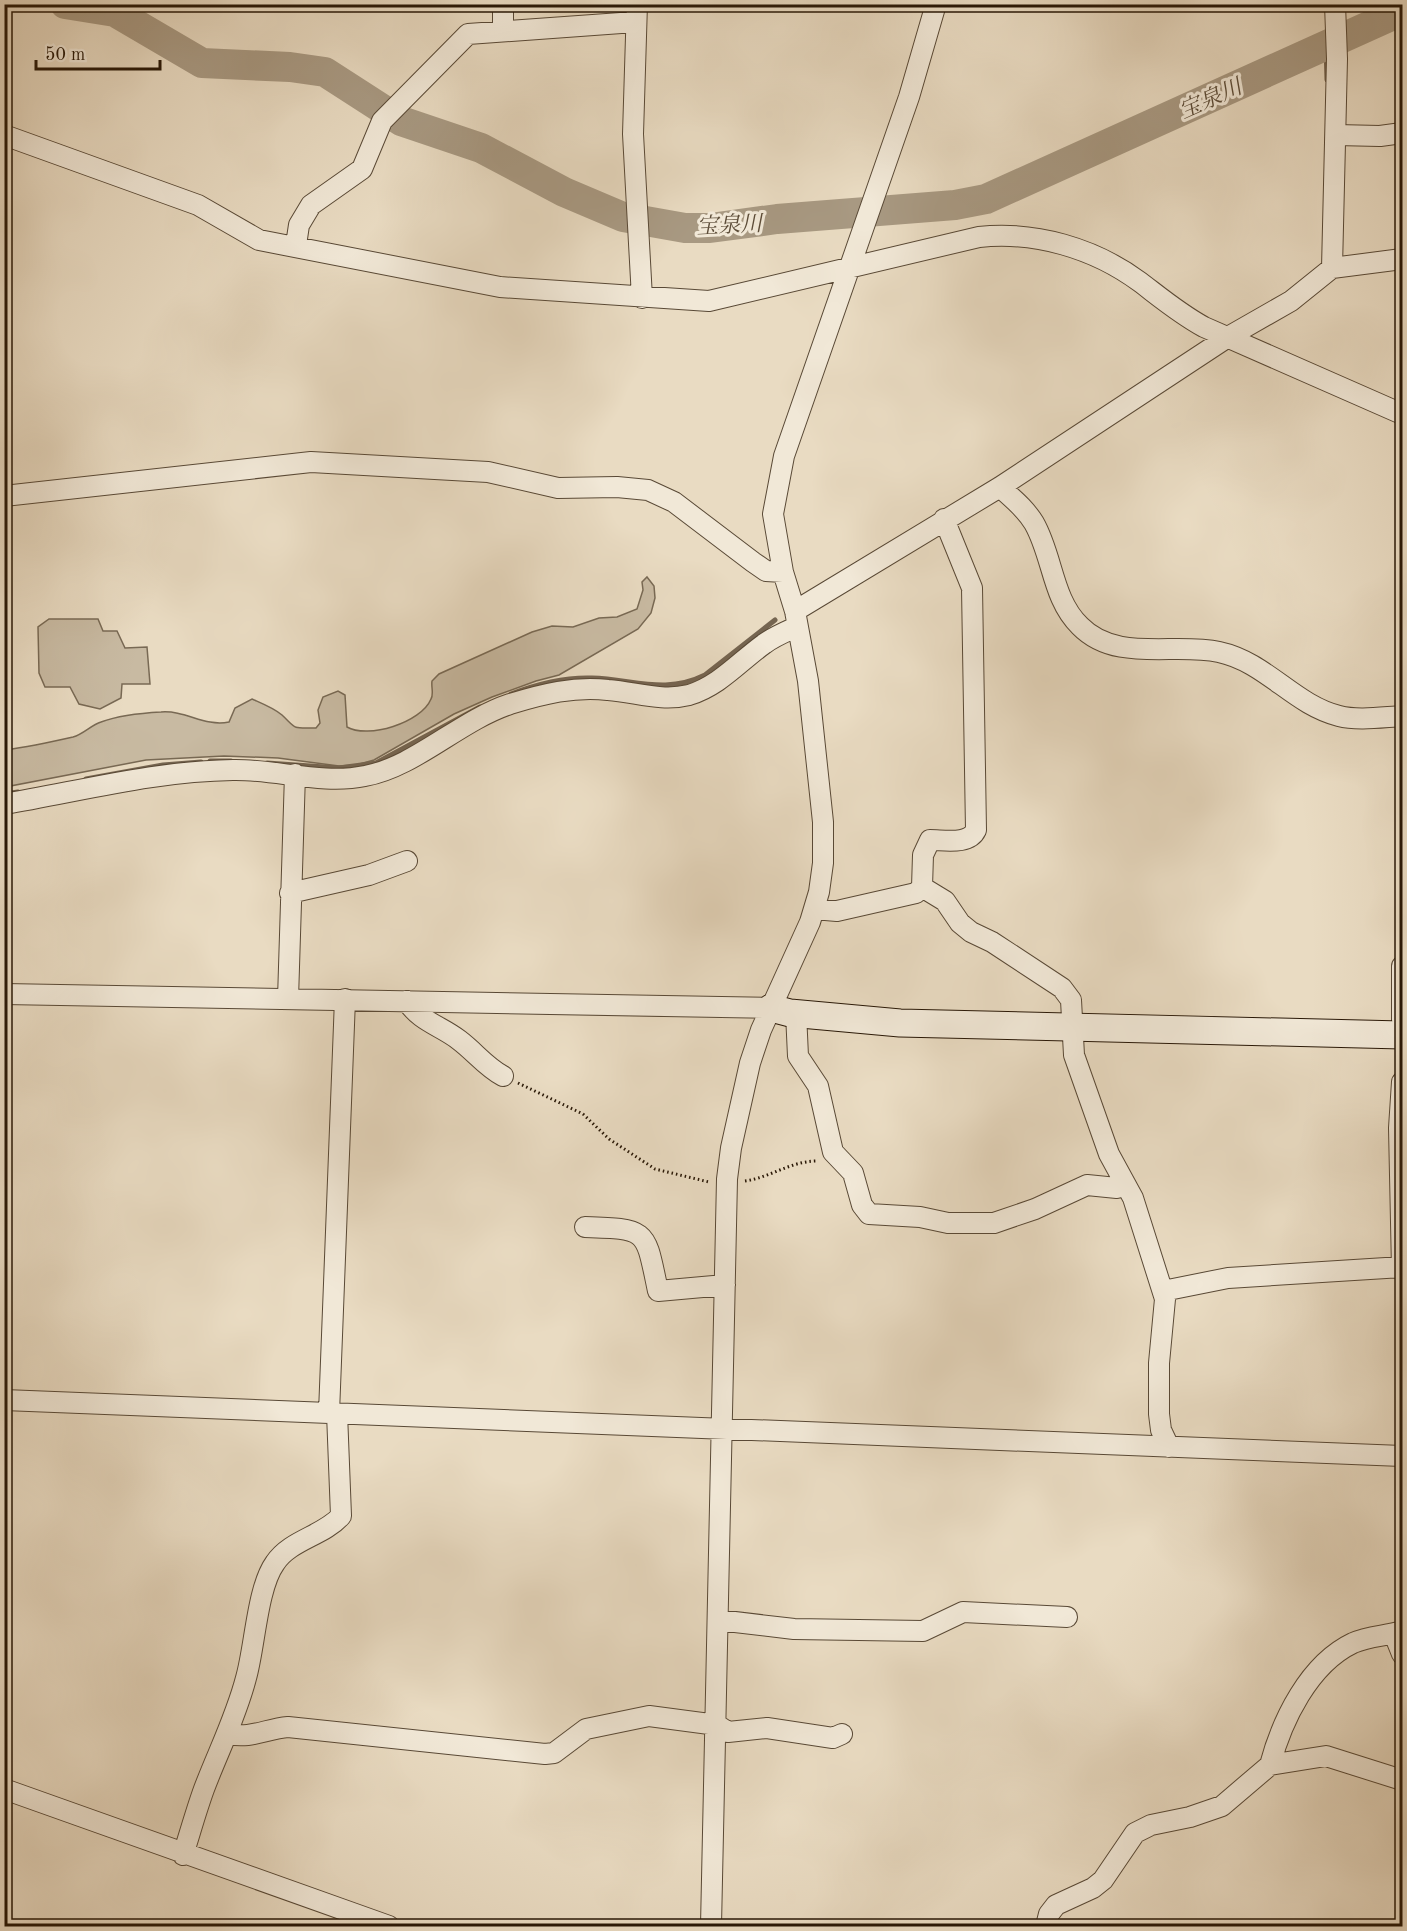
<svg xmlns="http://www.w3.org/2000/svg" width="1407" height="1931" viewBox="0 0 1407 1931" font-family="'Old Standard TT','Noto Serif JP',serif">
<rect width="100%" height="100%" fill="#e9dbc2"/>
<filter id="stains"><feTurbulence type="fractalNoise" baseFrequency=".00333" numOctaves="4"/><feColorMatrix values="0 0 0 0 .2 0 0 0 0 .09 0 0 0 0 .02 0 0 0 .5 -.17"/></filter>
<radialGradient id="worn" r=".72"><stop offset=".6" stop-color="#630" stop-opacity="0"/><stop offset="1" stop-color="#630" stop-opacity=".3"/></radialGradient>
<!-- green -->
<path fill="#c8baa2" stroke="#786954" stroke-width="1.5" d="M647,577L654,586L655,598L651,613L638,629L559,675L536,681L492,697L454,714L374,760L356,765L339,766L278,758L224,756L146,760L5,787V750C27,747 51,742 73,737C84,734 91,725 101,722C120,715 142,713 161,712C186,710 204,727 229,722L235,708L252,699C261,703 274,708 282,715C298,730 291,728 316,728L320,723L318,710L323,697L338,691L345,695L347,727C368,739 421,723 431,699C434,694 431,687 432,681L439,674L532,632L552,626L573,627L599,618L617,617L637,609L643,590L642,582Z
M49,619H98L103,631H117L125,648L147,647L150,684H122L121,698L100,709L79,704L70,687H45L39,673L38,627Z"/>
<g fill="none" stroke-linecap="round" stroke-linejoin="round">
<!-- stream -->
<path stroke="#756551" stroke-width="5" d="M1326,46L1327,80
M511,694C537,684 563,677 592,678C633,679 665,695 705,675L775,620
M210,761H231
M267,763L339,768L376,763L480,707
M86,779L163,765L201,762
M4,794L18,792"/>
<!-- river -->
<path stroke="#a89982" stroke-width="30" d="M65,4L115,12L202,63L290,67L325,72L401,121L481,148L564,192L623,217L685,228H710L777,219L955,205L986,199L1402,11"/>
<!-- street casing -->
<g stroke="#594936" stroke-width="22">
<path id="street" d="M637,4L633,134L642,298
M503,31V4
M4,135L198,205L259,240L500,287L709,301L979,237C1035,231 1094,248 1140,282C1161,298 1180,314 1204,327L1402,414
M1336,135L1380,136L1402,133
M296,245L299,225L311,205L362,169L382,121L468,34L635,22
M1332,268L1337,59L1335,4
M1000,487C1012,498 1025,508 1034,523C1053,556 1052,599 1080,626C1116,663 1174,642 1219,652C1266,662 1294,705 1339,716C1358,721 1383,717 1402,716
M4,496L311,462L488,472L558,488L617,487L648,490L674,502L753,562L766,571L783,572
M795,611L1000,487L1228,337L1291,301L1332,268L1402,259
M4,804C81,791 155,771 233,770C276,769 322,785 365,776C415,767 459,721 510,704C543,694 574,686 608,690C636,692 661,702 689,695C719,686 739,662 764,644C773,637 785,632 796,627
M922,887L945,901L960,923L971,932L992,942L1062,988L1071,1000L1074,1055L1109,1154L1133,1198L1165,1299L1159,1363V1414L1161,1430L1169,1447
M290,893L369,875L407,861
M814,909L837,911L916,893L922,887L923,855L930,840C945,840 969,845 976,830L972,588L944,519
M1402,966V1020
M4,994L771,1008
M288,999L295,774
M407,1001C419,1021 441,1026 459,1040C475,1052 486,1067 503,1076
M796,1013L798,1056L818,1086L833,1152L853,1173L862,1205L869,1214L920,1217L948,1223H994L1035,1209L1087,1185L1117,1188L1125,1185
M1402,1082L1399,1128L1402,1269
M585,1227C649,1229 645,1229 658,1291L725,1285
M1163,1291L1228,1278L1402,1267
M4,1400L1402,1456
M329,1413L345,999
M718,1620L794,1629L923,1631L963,1612L1067,1617
M1394,1634L1402,1654
M229,1734C250,1739 266,1729 288,1727L545,1754L554,1753L586,1729L649,1716L717,1725L728,1732L767,1728L833,1738L842,1734
M1270,1765C1282,1720 1309,1664 1353,1643C1369,1636 1387,1636 1402,1631
M4,1789L389,1926
M183,1855C190,1833 196,1811 204,1789C218,1752 236,1717 246,1678C255,1647 257,1588 275,1563C290,1540 323,1536 341,1516L337,1413
M711,1926L727,1179L731,1148L750,1063L761,1030L810,922L819,892L823,863V822L808,681L795,611L783,572L773,514L784,456L909,97L936,4
M1046,1926L1049,1914L1056,1905L1093,1888L1103,1880L1135,1833L1151,1825L1190,1817L1222,1806L1270,1765L1326,1756L1402,1780"/>
</g>
<!-- secondary casing -->
<g stroke="#291807" stroke-width="29">
<path id="secondary" d="M771,1008L790,1013L900,1023L1402,1035"/>
</g>
<!-- path -->
<path stroke="#291807" stroke-width="3" stroke-dasharray="1.5 3" stroke-linecap="butt" d="M518,1083L583,1114L609,1139L655,1169L709,1182
M745,1181C772,1177 790,1161 818,1161"/>
<!-- street -->
<use href="#street" stroke="#f1e8d7" stroke-width="20"/>
<!-- secondary -->
<use href="#secondary" stroke="#f1e8d7" stroke-width="27"/>
</g>
<g text-anchor="middle" stroke-width="6" stroke-linejoin="round" paint-order="stroke">
<!-- water labels -->
<g font-size="22" font-style="italic" fill="#5c4c38" stroke="#f1e8d7">
<text transform="translate(1210 98) rotate(-24)" y="8">宝泉川</text>
<text transform="translate(729 224) rotate(-3)" y="8">宝泉川</text>
</g>
</g>
<!-- margin -->
<rect width="1407" height="1931" fill="none" stroke="#e9dbc2" stroke-width="24"/>
<rect x="6" y="6" width="1395" height="1919" fill="none" stroke="#291807" stroke-width="3"/>
<rect x="12" y="12" width="1383" height="1907" fill="none" stroke="#291807" stroke-width="1.5"/>
<!-- scale -->
<path d="M36 60v9h124v-9" fill="none" stroke="#291807" stroke-width="3"/>
<text x="45" y="60" font-size="18" fill="#291807" stroke="#f1e8d7" stroke-width="4.5" paint-order="stroke">50 m</text>
<rect width="100%" height="100%" filter="url(#stains)"/>
<rect width="100%" height="100%" fill="url(#worn)"/>
</svg>
